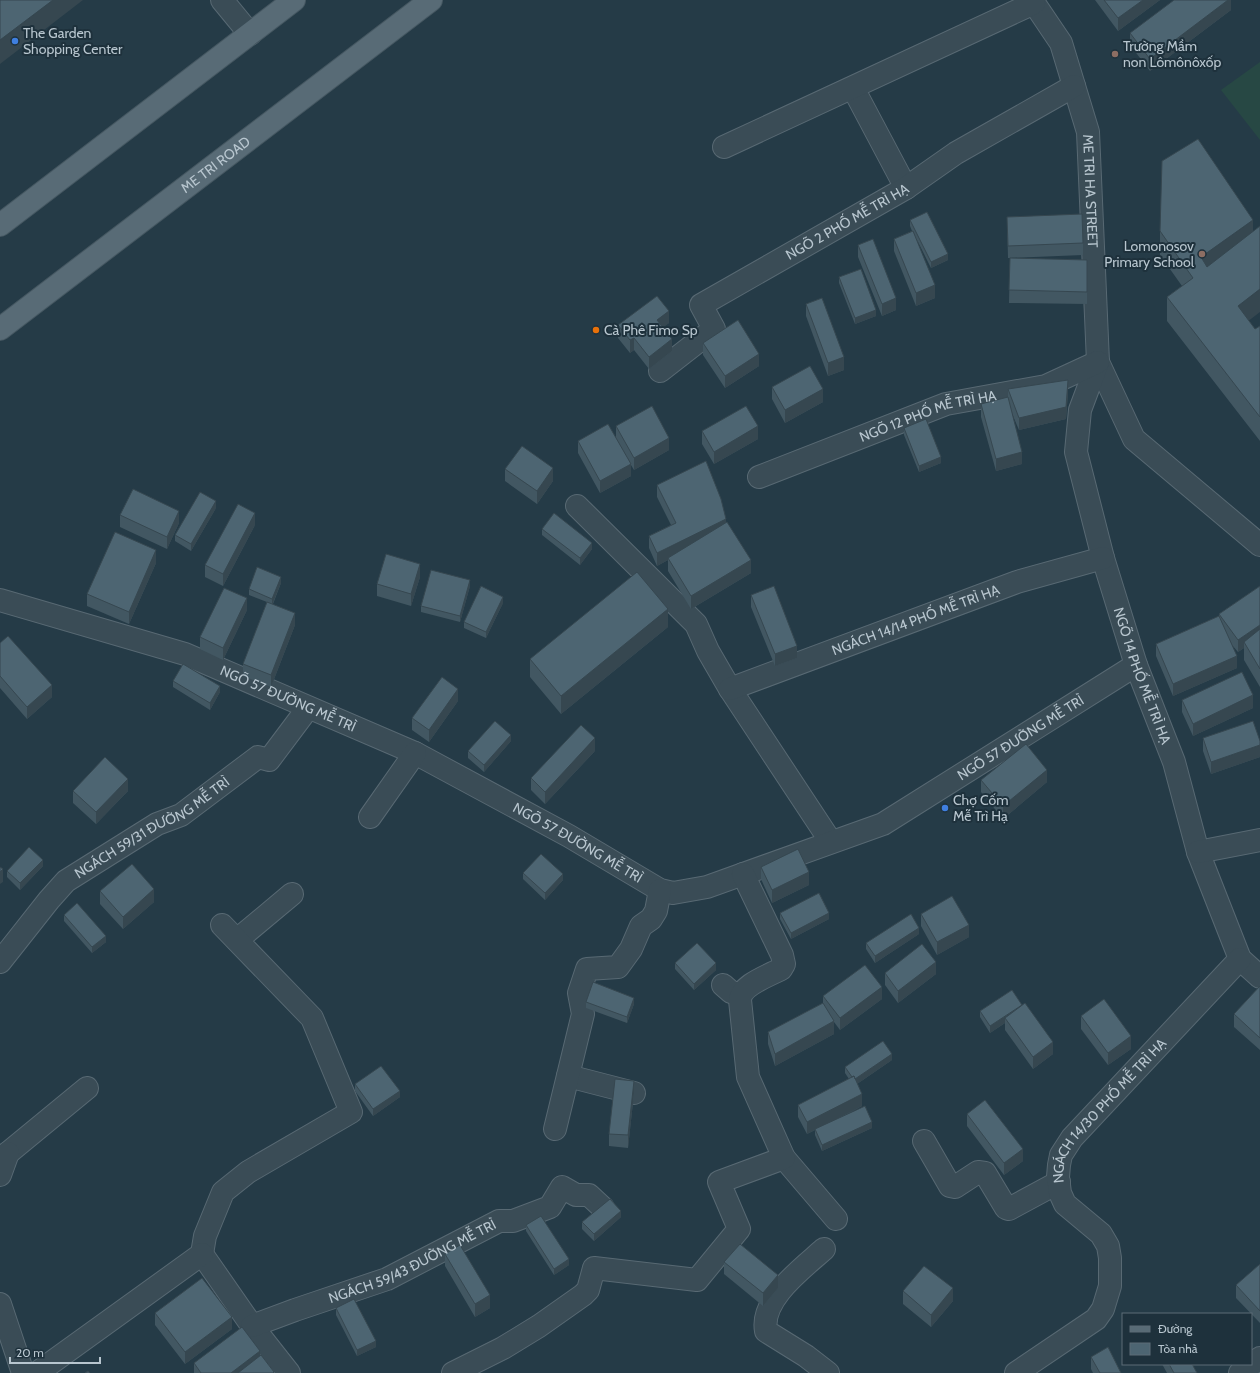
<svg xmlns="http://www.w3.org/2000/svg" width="1260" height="1373" viewBox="0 0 1260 1373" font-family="Cabin,sans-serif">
<rect width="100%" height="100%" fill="#253b47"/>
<!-- green -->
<path fill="#274844" d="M1260,62V140L1221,90Z"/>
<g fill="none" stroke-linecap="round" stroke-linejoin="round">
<!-- minor casing -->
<g stroke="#586973" stroke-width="24">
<g id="minor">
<path d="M222,0L250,34"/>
<path id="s1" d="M1032,0L1061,43L1088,132L1098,362L1134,439L1260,545"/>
<path d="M853,88L906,188"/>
<path d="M724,147L1034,3"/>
<path id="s2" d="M1098,362L1080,410L1076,452L1103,558L1136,665L1174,762L1198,852L1240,959L1260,977"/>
<path id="s3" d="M660,371L714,329L701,305L906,188L956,153L1074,86"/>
<path id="s4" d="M759,477L946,404L1046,386L1098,362"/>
<path d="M577,506L696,624L708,651L730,689L831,842"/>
<path id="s5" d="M0,600L185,654L415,753L569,836L660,890L673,893L707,887L883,824L1136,665"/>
<path id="s6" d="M730,689L1017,582L1103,558"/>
<path d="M370,817L415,753"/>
<path d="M1198,852L1260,840"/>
<path d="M237,940L292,894"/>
<path id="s7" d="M0,962L49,900L66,881L157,824L181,815L258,757L269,760L308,708"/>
<path d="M723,985L731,992L740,994"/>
<path d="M568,1076L634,1093"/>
<path d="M555,1129L583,1014L579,993L587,969L618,967L631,949L641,926L651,919L656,911L660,890"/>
<path d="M924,1141L950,1186L955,1187L978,1172L985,1173L1006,1208L1009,1209L1059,1182"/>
<path d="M8,1153L87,1088"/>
<path d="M784,1158L836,1219"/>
<path d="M0,1175L8,1153"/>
<path d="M824,1249C803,1268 760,1299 766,1331L769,1333L806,1356L828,1373"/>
<path d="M202,1254L205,1236L223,1192L248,1172L351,1112L312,1018L222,925"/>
<path d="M202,1254L252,1326L289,1373"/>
<path d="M0,1304L23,1373"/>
<path id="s8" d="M252,1326L295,1310L387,1279L499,1221H513L550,1207L562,1187L576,1195H589L603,1208"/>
<path d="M37,1373L202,1254"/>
<path d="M453,1373L503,1348L539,1326L583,1295L588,1290L594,1268L697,1280L739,1229L719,1182L784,1158L748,1077L740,1000C741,985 768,976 781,969L784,964L782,955L743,874"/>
<path id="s9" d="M1016,1373L1096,1319L1103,1309L1110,1286V1258L1108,1246L1101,1234L1065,1204L1060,1193L1058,1177L1059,1165L1061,1155L1072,1138L1240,959"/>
<path d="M1240,1373L1260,1358"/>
</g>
</g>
<!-- major casing -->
<g stroke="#465862" stroke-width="24">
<g id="major">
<path d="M0,225L294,0"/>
<path id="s10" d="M0,329L431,0"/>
</g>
</g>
<!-- minor -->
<use href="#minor" stroke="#3a4c56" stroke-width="22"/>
<!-- major -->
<use href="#major" stroke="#586b76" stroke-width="22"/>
</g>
<!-- wall -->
<path fill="#425762" d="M1095,0H1160L1118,31Z
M1231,0V10L1150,71L1130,45V33Z
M1007,217L1083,243V255L1008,258Z
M910,220L948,260L931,268L917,240L935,298L916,306L894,251V239L912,231L910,226Z
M1160,231L1249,321L1255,329L1260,326V441L1167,321V297L1182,286L1160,255Z
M858,245L896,310L882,316L858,257Z
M1010,258L1087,260V304L1009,303Z
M839,277L876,316L855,324L839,283Z
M806,304L844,370L828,376L806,316Z
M669,323L663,327L672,351L649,369L634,350L630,353L618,338V325Z
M703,343L759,366L725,388L703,355Z
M772,387L823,402L785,423L772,399Z
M1008,389L1068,392L1066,419L1019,430L1011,411L1022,464L996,471L981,417V404L1008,397Z
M616,426L669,450L634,470L631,465V476L600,493L578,453V441L616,437Z
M904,428L941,463L919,472L904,435Z
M702,431L758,439L714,464L702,444Z
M505,469L553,481L537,504L505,481Z
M657,485L726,523L751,573L691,609L668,571V560L657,566L649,548V536L671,525L657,497Z
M216,508L191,551L175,541V535Z
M120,515L179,523L167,549L120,527Z
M255,525L223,586L205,577V565Z
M542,529L592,549L580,565L542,535Z
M156,563L129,624L87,606V594Z
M420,577L411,606L377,596V584Z
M281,583L273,604L295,625L271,687L243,676V664L267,602L249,595V589Z
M470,586L460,622L421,612V606Z
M1260,586V687L1244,660V648L1238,652L1232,645L1237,668L1173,696L1156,656V644L1219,616V614Z
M751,595L797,658L775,666L751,607Z
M503,603L486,638L464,628V622Z
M247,610L223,660L200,649V637Z
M668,627L561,714L530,677V659Z
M0,643L52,697L27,719L0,688Z
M173,681L220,692L210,710L173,687Z
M1182,700L1253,708L1193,736L1182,712Z
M458,701L429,742L412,730V718Z
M1203,738L1260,741V757L1211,774L1203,751Z
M511,741L484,772L468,758V751Z
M595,751L545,804L531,790V778Z
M981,780L1047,782L1003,819L981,792Z
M73,791H128L96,824L73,803Z
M43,866L20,890L7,877V871Z
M761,867L809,885L772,903L761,879Z
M523,873L563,880L545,900L523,879Z
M100,891L154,902L123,929L100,904Z
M780,913L829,919L791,939L780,919Z
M921,914L969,937L937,955L921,926Z
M64,915L106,942L92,953L64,921Z
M919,934L875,963L866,949V943Z
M675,963L716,970L694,990L675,969Z
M885,973L936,974L898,1003L885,985Z
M1260,986V1050L1234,1027V1014Z
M1012,990L1053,1054L1033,1069L1005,1030V1023L990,1033L980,1017V1011Z
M823,996L882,999L840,1030L834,1022V1034L775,1066L768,1044V1032L823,1003Z
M586,1002L634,1004L627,1023L586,1008Z
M1081,1016L1131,1049L1108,1065L1081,1029Z
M892,1060L857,1084L862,1106L842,1117L872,1128L822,1151L815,1135V1130L807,1134L798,1117V1105L849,1079L845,1073V1067Z
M355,1084L400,1097L373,1116L355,1091Z
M634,1093L628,1148L609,1146V1134Z
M967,1114L1023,1161L1004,1175L967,1126Z
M621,1217L594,1241L582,1229V1222Z
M526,1225L569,1265L554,1275L526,1231Z
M445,1254L490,1308L475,1317L445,1266Z
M724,1262L778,1288L763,1306L724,1274Z
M1260,1264V1323L1236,1298V1285Z
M903,1291L953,1301L931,1327L903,1304Z
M336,1308L376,1347L357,1356L336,1315Z
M155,1313L232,1329L185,1364L155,1325Z
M260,1356L274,1373H194V1363Z
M1091,1357L1121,1373H1093L1091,1369Z
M1162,1364H1192L1197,1373H1167Z"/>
<!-- shaded-wall -->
<path fill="#364750" d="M53,0H83L0,64V40Z
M1143,0H1160L1118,31V18Z
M1228,0H1231V10L1150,71V59Z
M1253,220V243L1201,281V257Z
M948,254V260L931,268V262Z
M935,285V298L916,306V293Z
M1260,289V312L1238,329V306Z
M896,298V310L882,316V304Z
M876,310V316L855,324V318Z
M669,311V323L657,332V320Z
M634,338V350L630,353V340Z
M672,339V351L649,369V357Z
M759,354V366L725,388V376Z
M844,357V370L828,376V363Z
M1068,380V392L1066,419L1019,430V418Z
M823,389V402L785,423V410Z
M758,426V439L714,464V452Z
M669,438V450L634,470V458Z
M1022,452V464L996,471V459Z
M941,457V463L919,472V466Z
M631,464V476L600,493V481Z
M553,468V481L537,504V491Z
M216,501V508L191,551V544Z
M179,511V523L167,549V537Z
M255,513V525L223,586V574Z
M726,519V531L668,558V560L657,566V553Z
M592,543V549L580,565V558Z
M156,550V563L129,624V612Z
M751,560V573L691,609V596Z
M420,564V577L411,606V594Z
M281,577V583L272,605V599Z
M470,580V586L460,622V616Z
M503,597V603L486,638V632Z
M247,598V610L223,660V648Z
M668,609V627L561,714V696Z
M295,613V625L271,687V675Z
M1260,625V637L1244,642V648L1238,652V640Z
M797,646V658L775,666V654Z
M1237,656V668L1173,696V684Z
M52,685V697L27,719V707Z
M220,686V692L210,710V703Z
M458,689V701L429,742V730Z
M1253,695V708L1193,736V724Z
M511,735V741L484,772V765Z
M595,738V751L545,804V792Z
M1260,745V757L1211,774V762Z
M1047,770V782L1003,819V806Z
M128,779V791L96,824V812Z
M43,860V866L20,890V883Z
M3,869V882L0,884V872Z
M809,872V885L772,903V890Z
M563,874V880L545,900V893Z
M154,889V902L123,929V917Z
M829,913V919L791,939V933Z
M969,925V937L937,955V942Z
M919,928V934L875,963V956Z
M106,936V942L92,953V947Z
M936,962V974L898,1003V991Z
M716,963V970L694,990V984Z
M882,987V999L840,1030V1018Z
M634,998V1004L627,1023V1017Z
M1022,1006L1005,1018V1023L990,1033V1026Z
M834,1021V1034L775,1066V1054Z
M1131,1036V1049L1108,1065V1053Z
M1053,1042V1054L1033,1069V1057Z
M892,1054V1060L854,1086V1080Z
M634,1081V1093L628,1148V1135Z
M400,1091V1097L373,1116V1109Z
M862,1094V1106L815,1130V1129V1130L807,1134V1122Z
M872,1122V1128L822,1151V1145Z
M1023,1149V1161L1004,1175V1163Z
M621,1211V1217L594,1241V1234Z
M569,1259V1265L554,1275V1269Z
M778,1275V1288L763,1306V1293Z
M953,1288V1301L931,1327V1315Z
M490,1295V1308L475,1317V1304Z
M232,1317V1329L185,1364V1352Z
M376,1341V1347L357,1356V1350Z
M260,1351V1363L247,1373H231Z"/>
<!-- building -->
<path fill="#4d6572" stroke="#364750" d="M0,0H53L0,40Z
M1104,0H1143L1118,18Z
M1174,0H1228L1150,59L1130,33Z
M1198,139L1253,220L1201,257L1207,267L1260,226V289L1238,306L1255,329L1260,326V417L1167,297L1193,278L1160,231L1162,161Z
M927,212L948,254L931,262L910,220Z
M1082,214L1083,243L1008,246L1007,217Z
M913,231L935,285L916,293L894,239Z
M873,239L896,298L882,304L858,245Z
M1010,258L1087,260V292L1009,290Z
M861,269L876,310L855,318L839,277Z
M657,296L669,311L657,320L672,339L649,357L634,338L630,340L618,325Z
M822,298L844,357L828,363L806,304Z
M738,320L759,354L725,376L703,343Z
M810,366L823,389L785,410L772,387Z
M1068,380L1066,407L1019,418L1008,389Z
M1008,397L1022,452L996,459L981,404Z
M652,406L669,438L634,458L616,426Z
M746,406L758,426L714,452L702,431Z
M926,419L941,457L919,466L904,428Z
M608,424L631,464L600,481L578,441Z
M522,446L553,468L537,491L505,469Z
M706,461L721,499L726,519L657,553L649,536L676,523L657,485Z
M133,489L179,511L167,537L120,515Z
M200,492L216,501L191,544L175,535Z
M238,504L255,513L223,574L205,565Z
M554,513L592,543L580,558L542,529Z
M727,522L751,560L691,596L668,558Z
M115,532L156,550L129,612L87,594Z
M386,554L420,564L411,594L377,584Z
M257,567L281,577L272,599L249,589Z
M431,570L470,580L460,616L421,606Z
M637,572L668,609L561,696L530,659Z
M481,586L503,597L486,632L464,622Z
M774,586L797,646L775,654L751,595Z
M1260,586V625L1238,640L1219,614Z
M224,588L247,598L223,648L200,637Z
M267,602L295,613L271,675L243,664Z
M1219,616L1237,656L1173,684L1156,644Z
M1260,629V669L1244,642Z
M8,636L52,685L27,707L0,676V643Z
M183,664L220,686L210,703L173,681Z
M1242,672L1253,695L1193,724L1182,700Z
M442,677L458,689L429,730L412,718Z
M495,721L511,735L484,765L468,751Z
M1253,721L1260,741V745L1211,762L1203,738Z
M581,725L595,738L545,792L531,778Z
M1026,744L1047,770L1003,806L981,780Z
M105,757L128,779L96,812L73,791Z
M29,847L43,860L20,883L7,871Z
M798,849L809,872L772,890L761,867Z
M541,854L563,874L545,893L523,873Z
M132,864L154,889L123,917L100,891Z
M0,867L3,869L0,872Z
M819,893L829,913L791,933L780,913Z
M952,896L969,925L937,942L921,914Z
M77,903L106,936L92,947L64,915Z
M911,914L919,928L875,956L866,943Z
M697,943L716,963L694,984L675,963Z
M922,944L936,962L898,991L885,973Z
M865,965L882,987L840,1018L823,996Z
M593,982L634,998L627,1017L586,1002Z
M1260,986V1038L1234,1014Z
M1012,990L1022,1005L990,1026L980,1011Z
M1104,999L1131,1036L1108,1053L1081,1016Z
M823,1003L834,1021L775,1054L768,1032Z
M1025,1003L1053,1042L1033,1057L1005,1018Z
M883,1041L892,1054L855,1079L854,1076L852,1077L845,1067Z
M381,1066L400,1091L373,1109L355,1084Z
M854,1076L862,1094L807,1122L798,1105Z
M615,1079L634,1081L628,1135L609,1134Z
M985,1100L1023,1149L1004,1163L967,1114Z
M865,1106L872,1122L822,1145L815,1129Z
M610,1199L621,1211L594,1234L582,1222Z
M541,1216L569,1259L554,1269L526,1225Z
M740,1244L778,1275L763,1293L724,1262Z
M460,1245L490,1295L475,1304L445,1254Z
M1260,1264V1311L1236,1285Z
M924,1266L953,1288L931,1315L903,1291Z
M202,1278L232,1317L185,1352L155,1313Z
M354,1299L376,1341L357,1350L336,1308Z
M242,1327L260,1351L231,1373H201L194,1363Z
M1108,1347L1121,1373H1100L1091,1357Z
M261,1355L274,1372L273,1373H238Z
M1169,1364H1192L1197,1373H1174Z
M88,1371L90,1373H85Z"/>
<!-- markers -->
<g fill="#3f7fe0" stroke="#1e313c" stroke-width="1.5">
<circle cx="15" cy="41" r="4"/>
<circle cx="945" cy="808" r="4"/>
</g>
<g fill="#8d6e63" stroke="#1e313c" stroke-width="1.5">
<circle cx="1115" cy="54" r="4"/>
<circle cx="1202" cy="254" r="4"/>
</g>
<circle fill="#e8710a" stroke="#1e313c" stroke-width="1.5" cx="596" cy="330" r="4"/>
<g text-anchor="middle" stroke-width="4" stroke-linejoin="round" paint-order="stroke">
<!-- poi labels -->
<g font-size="14" fill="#b8c6cf" stroke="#1e313c" text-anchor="start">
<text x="23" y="38">The Garden<tspan x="23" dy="16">Shopping Center</tspan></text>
<text x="1123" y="51">Trường Mầm<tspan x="1123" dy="16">non Lômônôxốp</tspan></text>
<text x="1194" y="251" text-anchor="end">Lomonosov<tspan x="1194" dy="16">Primary School</tspan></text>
<text x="604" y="335">Cà Phê Fimo Sp</text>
<text x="953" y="805">Chợ Cốm<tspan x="953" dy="16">Mễ Trì Hạ</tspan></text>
</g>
<!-- street labels -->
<g font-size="14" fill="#b8c6cf" stroke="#1e313c">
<text dy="5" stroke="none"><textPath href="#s10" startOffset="271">ME TRI ROAD</textPath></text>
<text dy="5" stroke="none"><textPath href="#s1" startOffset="204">ME TRI HA STREET</textPath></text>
<text dy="5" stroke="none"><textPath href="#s3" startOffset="264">NGÕ 2 PHỐ MỄ TRÌ HẠ</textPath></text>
<text dy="5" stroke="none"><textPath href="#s4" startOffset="180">NGÕ 12 PHỐ MỄ TRÌ HẠ</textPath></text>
<text dy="5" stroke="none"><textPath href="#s6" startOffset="198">NGÁCH 14/14 PHỐ MỄ TRÌ HẠ</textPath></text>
<text dy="5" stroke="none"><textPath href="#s2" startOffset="327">NGÕ 14 PHỐ MỄ TRÌ HẠ</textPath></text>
<text dy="5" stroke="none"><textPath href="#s5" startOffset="305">NGÕ 57 ĐƯỜNG MỄ TRÌ</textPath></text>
<text dy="5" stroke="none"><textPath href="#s5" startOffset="1121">NGÕ 57 ĐƯỜNG MỄ TRÌ</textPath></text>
<text dy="5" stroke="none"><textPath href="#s7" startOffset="206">NGÁCH 59/31 ĐƯỜNG MỄ TRÌ</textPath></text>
<text dy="5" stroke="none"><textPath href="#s5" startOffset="629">NGÕ 57 ĐƯỜNG MỄ TRÌ</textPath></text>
<text dy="5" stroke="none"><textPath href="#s9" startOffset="347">NGÁCH 14/30 PHỐ MỄ TRÌ HẠ</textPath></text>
<text dy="5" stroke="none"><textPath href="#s8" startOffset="173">NGÁCH 59/43 ĐƯỜNG MỄ TRÌ</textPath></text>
</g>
</g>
<!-- legend -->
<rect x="1122" y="1313" width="130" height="52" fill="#1e313c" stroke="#5c6d77"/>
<rect x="1130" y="1326" width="20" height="6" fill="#586b76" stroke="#5c6d77"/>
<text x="1158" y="1333" font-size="12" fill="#b8c6cf">Đường</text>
<rect x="1130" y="1343" width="20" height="12" fill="#4d6572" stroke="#5c6d77"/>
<text x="1158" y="1353" font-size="12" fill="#b8c6cf">Tòa nhà</text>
<!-- scale -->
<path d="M10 1357v6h90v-6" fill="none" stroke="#b8c6cf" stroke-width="2"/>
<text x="16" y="1357" font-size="12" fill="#b8c6cf" stroke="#1e313c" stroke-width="3" paint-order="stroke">20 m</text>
</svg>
